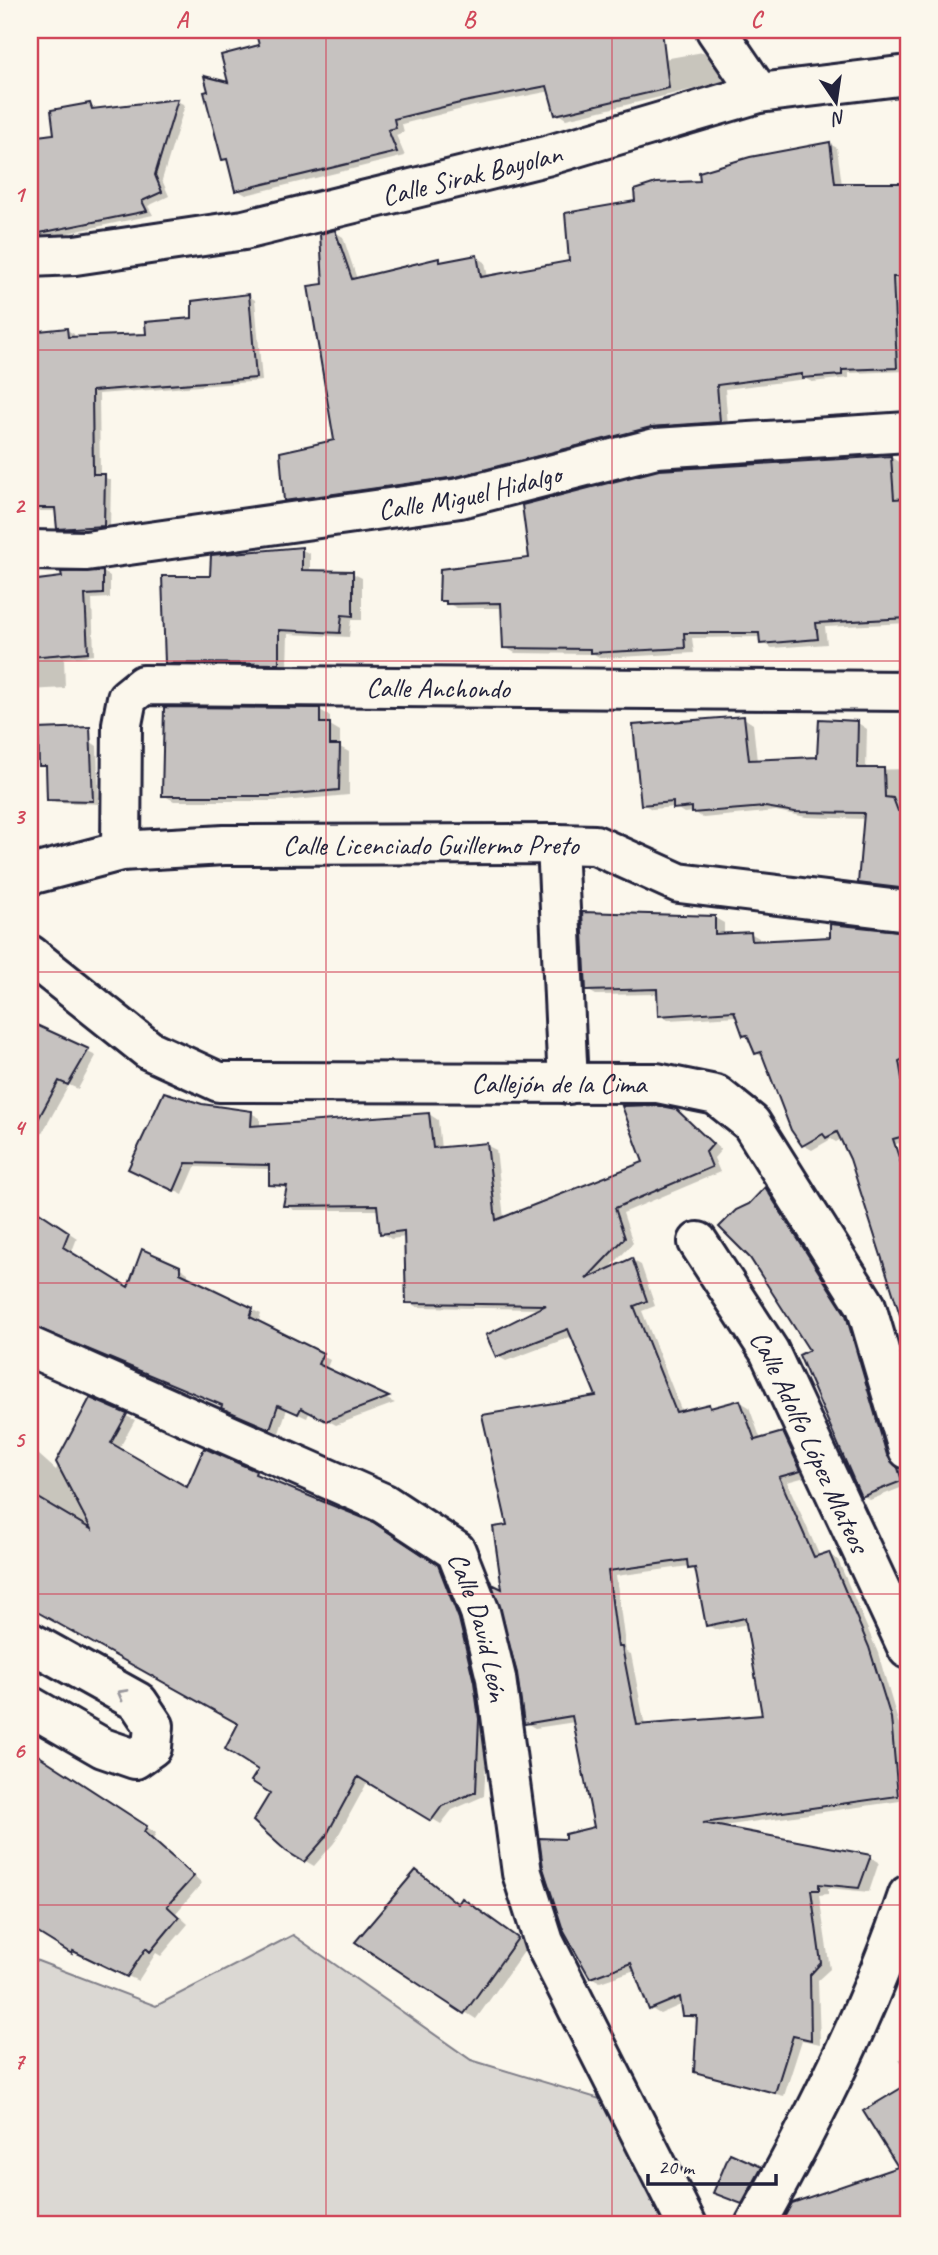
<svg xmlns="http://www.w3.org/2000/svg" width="938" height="2255" viewBox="0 0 938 2255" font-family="Caveat,sans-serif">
<rect width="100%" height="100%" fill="#fbf7ec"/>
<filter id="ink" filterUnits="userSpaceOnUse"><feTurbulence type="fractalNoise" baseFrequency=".0143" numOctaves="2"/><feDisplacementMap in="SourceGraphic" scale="14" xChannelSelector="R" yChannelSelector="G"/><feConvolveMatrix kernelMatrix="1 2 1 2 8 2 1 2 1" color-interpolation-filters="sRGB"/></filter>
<g filter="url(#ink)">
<!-- green -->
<path fill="#dbd8d3" stroke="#7e7d87" stroke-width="2" d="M293,1935L471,2060L630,2108L673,2198L658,2225H30V1958L156,2006Z"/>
<!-- shadow -->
<path fill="#0003" fill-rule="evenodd" d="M257,30H657L664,59L703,52L712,58L728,81L566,119L557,113L551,91L474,106L402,124L404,132L396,135L405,156L246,195L237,190L229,162L224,159L230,85L261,46Z
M177,101L185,105L162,180L169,196L148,206L153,215L30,241V137L56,132L90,105L98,110Z
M830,144L837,148L842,185H908V371L849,373V378L812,382L806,379L725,389L728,426L464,480L293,504L285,500L336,441L325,285L335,232L343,237L357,279L439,260L444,263L477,257L485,262L488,278L571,263L637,203Z
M249,296L255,300L262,381L99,394L100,476L111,480L110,529L66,531L59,528L57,511H30V334L67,330L74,334V339L148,335L194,320Z
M891,457L900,463L903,500H908V623L825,627L827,644L772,648L762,643L761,637L692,638L694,653L601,658L594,654L515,653L505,647L503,608H457L441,600L531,560Z
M301,549L310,554V572L352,573L362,578V620H351L349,637L288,634L287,668H176L167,662L211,578Z
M103,572L110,576V598L92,599L94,655L64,658L65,688L30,690V583Z
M320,710L330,716V725L340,731V747L349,752V795L283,801H174L163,795Z
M744,718L753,724L757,761L819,759L858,723L867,729L866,770L908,769V879L870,876L865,819L806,817L776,811L703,818L694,812L684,813L675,807L652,809L642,804Z
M91,742L97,746L99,804L56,802L49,799Z
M715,918L724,923V935L750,933L759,938V942L908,934V1141L854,1154L845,1149L841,1139L836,1142L831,1139L812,1150L803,1145L766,1059L756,1053L737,1016L668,1020L660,1015L659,994L596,995L587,990Z
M30,1016L33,1017L30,1024L96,1056L78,1089L69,1085L30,1155Z
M201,1105L251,1113L260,1118V1127L429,1114L438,1120L441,1149L486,1145L496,1150L504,1218L645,1163L675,1111L721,1150L714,1158L720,1172L623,1213L633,1243L607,1271L632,1260L641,1265L655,1306L642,1311L682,1412L709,1406L714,1409L739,1401L749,1407L761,1440L782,1434L792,1439L809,1476L787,1482L820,1557L829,1554L838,1560L878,1653L899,1725L905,1786L900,1801L716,1827L870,1857L879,1862L869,1892L828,1888V1894L819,1895L830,1969L818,1980L820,2044L802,2040L784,2096L705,2076L696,2071L699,2020L684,2015L683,2004L660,2014L650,2008L635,1970L600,1982L591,1977L567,1841L596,1828L575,1722L535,1728L526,1723L504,1593L509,1526L598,1397L573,1336L506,1361L497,1356L542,1309L417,1307L408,1302L406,1237L391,1239L382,1233L379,1210H294L285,1205L288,1189L271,1184V1169L195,1167L183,1195L140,1173ZM689,1566L697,1572L707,1625L716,1630L748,1624L764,1717L645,1726L631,1654L626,1652L616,1576Z
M773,1202L781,1206L846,1309L865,1360L895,1462L901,1471L908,1472V1485L870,1500L862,1495L811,1351Z
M30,1207L77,1238L71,1254L129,1289L179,1267L188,1273V1279L261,1314L258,1323L330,1360L326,1370L395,1403L336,1425L310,1411L307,1418L287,1409L279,1433L224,1405L30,1323Z
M91,1400L135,1420L119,1449L188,1490L255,1472L264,1479L382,1530L447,1572L468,1625L488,1725L484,1796L452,1810L441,1824L368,1781L334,1843L314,1866L287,1850L273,1793L240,1724L66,1602L30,1582V1447L56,1470Z
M31,1752L156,1833L153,1839L202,1883L176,1913L188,1924L161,1956L156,1953L138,1981L75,1951L76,1911L30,1889Z
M417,1872L459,1904L474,1907L528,1946L476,2019L465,2012Z
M908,2055V2073L899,2060Z
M908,2086V2225H784L793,2205L901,2168L866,2111Z
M761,2168L767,2172L749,2206L722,2196Z"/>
<!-- building -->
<path fill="#c6c2c0" stroke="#22223b" stroke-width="2" fill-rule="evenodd" d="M255,30H662L669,88L555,115L547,86L464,102L394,119L396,128L388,130L397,152L235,191L227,159L222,160L204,92L208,91L204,76L228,82L221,55L259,45Z
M178,99L155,175L162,192L142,201L147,211L30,235V137L54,134L51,110L90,103L92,109Z
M830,142L835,183H908V277H893L897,368L842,370V375L802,378V374L717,385L720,422L651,427L456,477L284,501L280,452L334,440L308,286L323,284L320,234L335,230L352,279L439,258L440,262L477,255L481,277L569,261L565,213L635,201L634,190L656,183L700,181L699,172L750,157Z
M249,294L256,378L92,391L93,474H105L104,526L57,529L55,508H30V332L67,328L68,337L146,334L145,322L192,318V301Z
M891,456L894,499L908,498V618L816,623L818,639L760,644L759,633H684L685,648L590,653V649L503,648L501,603L446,604V601H439L440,569L529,558L522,505L659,470Z
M302,547V570L353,571V616L342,615L340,633L279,630V664L165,663L162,576H210L211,555Z
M103,571V594L85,595L88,652L30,657V581L62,577L61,572Z
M164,707L320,708V723H330V745H340L339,790L272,796H162Z
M744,716L749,760L817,757L819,719L858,721L857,768H884L885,797L893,798L898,811L908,812V889L858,883L864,813L795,812L765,807L692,813V807L673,809V802L641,805L633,725Z
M90,727L93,801L47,800L46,766H39L38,729Z
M582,912L715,916V934L751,932L752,941L830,937V924L908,932V1057L899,1061L908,1113V1135L893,1139L908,1185V1317L901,1318L850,1159L837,1132L826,1138L823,1134L802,1146L791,1130L761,1052L755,1054L747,1035L743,1036L734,1011L658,1016L657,989L586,991Z
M30,1022L89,1049L68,1085L59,1081L30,1134Z
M164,1092L202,1104L252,1111L251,1126L429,1113L433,1148L487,1143L496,1220L643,1162L622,1106L655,1105L676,1109L713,1144L706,1152L712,1167L615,1208L625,1238L586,1279L632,1258L647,1301L634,1306L676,1412L709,1404L710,1408L740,1400L755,1440L783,1432L801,1471L779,1477L814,1557L829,1552L869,1647L891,1718L898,1796L703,1823L871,1855L859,1888L819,1884V1890H811L821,1963L810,1975L811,2040L793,2036L775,2093L694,2072L697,2016H683L680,1997L649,2010L631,1963L590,1978L563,1930L543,1868L539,1838L565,1839V1834L594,1827L572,1716L524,1724L517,1673L492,1584L502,1589L493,1527L507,1525L482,1415L596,1396L568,1329L496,1357L486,1335L546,1305L406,1303L404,1231L380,1234L377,1205L283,1206L287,1186L269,1185V1165L186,1163L174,1191L128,1169ZM687,1560L688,1569L695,1568L706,1626L745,1618L762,1715L637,1725L622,1647H618L608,1571Z
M765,1187L846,1315L887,1455L898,1468L902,1481L861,1497L799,1355L809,1350L750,1258L719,1227L736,1210L749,1204Z
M30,1206L69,1232L63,1247L128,1287L142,1249L180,1266V1273L253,1308L250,1317L323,1353L318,1364L389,1397L326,1421L301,1408L298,1414L278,1405L270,1429L221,1408L222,1405L30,1325Z
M90,1398L127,1414L111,1443L187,1487L204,1448L256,1471L255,1474L373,1522L438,1565L459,1619L474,1682L479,1719L476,1792L442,1806L431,1821L358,1777L325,1838L304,1862L286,1851L253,1821L270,1793L251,1781L258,1770L225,1749L238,1724L30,1608V1493L91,1529L56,1462Z
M30,1750L147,1826L144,1832L194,1876L167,1906L179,1917L150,1952L146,1948L127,1977L73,1951L72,1954L30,1928Z
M416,1870L458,1904L462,1898L518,1938L464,2014L355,1942Z
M908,2084V2225H780L792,2203L898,2167L863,2111Z
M730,2153L762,2167L742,2204L713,2193Z"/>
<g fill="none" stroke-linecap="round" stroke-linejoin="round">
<!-- minor casing -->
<g stroke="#22223b" stroke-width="44">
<g id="minor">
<path d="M716,30L759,93"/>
<path id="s1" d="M30,550L86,551L460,498L656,448L908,432"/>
<path d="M557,844L568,1084"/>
<path id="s2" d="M121,851L122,724L127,698L143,685L908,691"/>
<path id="s3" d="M30,875L121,851L224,845L557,844L595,845L679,883L908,911"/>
<path id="s4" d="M30,955L149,1050L219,1082L657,1083L716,1095L751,1123L866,1306L908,1449"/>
<path id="s5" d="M698,1242L769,1351L908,1649"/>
<path id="s6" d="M30,1347L383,1503L456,1551L480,1612L496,1678L522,1873L544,1942L687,2225"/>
<path d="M30,1642L138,1702L154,1726L152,1747L135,1759L103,1748L30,1706"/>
<path d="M755,2225C814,2119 869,2010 908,1895"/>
</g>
</g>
<!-- major casing -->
<g stroke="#22223b" stroke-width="44">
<g id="major">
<path id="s7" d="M30,257L75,255L244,230L546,156L759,93L908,75"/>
</g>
</g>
<!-- minor -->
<use href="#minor" stroke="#fbf7ec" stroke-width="38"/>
<!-- major -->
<use href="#major" stroke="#fbf7ec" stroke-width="38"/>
</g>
<!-- one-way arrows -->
<defs><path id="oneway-chevron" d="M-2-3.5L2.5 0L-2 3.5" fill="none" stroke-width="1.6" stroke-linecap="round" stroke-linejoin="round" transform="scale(1.75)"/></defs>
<use stroke="#99979c" href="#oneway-chevron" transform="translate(122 1694) rotate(-151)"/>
</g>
<!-- grid -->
<path fill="none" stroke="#d1495b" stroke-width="2" stroke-opacity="0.55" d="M326,30V2225M612,30V2225M30,350H908M30,661H908M30,972H908M30,1283H908M30,1594H908M30,1905H908"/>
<g text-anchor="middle" stroke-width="5" stroke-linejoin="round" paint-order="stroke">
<!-- street labels -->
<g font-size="28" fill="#22223b" stroke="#fbf7ec">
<text dy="10" stroke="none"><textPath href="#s7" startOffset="450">Calle Sirak Bayolan</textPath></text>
<text dy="10" stroke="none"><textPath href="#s1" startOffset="444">Calle Miguel Hidalgo</textPath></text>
<text dy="10" stroke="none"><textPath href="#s2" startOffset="469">Calle Anchondo</textPath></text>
<text dy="10" stroke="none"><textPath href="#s3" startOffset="404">Calle Licenciado Guillermo Preto</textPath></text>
<text dy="10" stroke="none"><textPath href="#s4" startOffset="569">Callejón de la Cima</textPath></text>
<text dy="10" stroke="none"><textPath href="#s5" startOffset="229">Calle Adolfo López Mateos</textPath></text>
<text dy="10" stroke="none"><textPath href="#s6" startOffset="553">Calle David León</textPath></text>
</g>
</g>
<!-- margin -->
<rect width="938" height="2255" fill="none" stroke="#fbf7ec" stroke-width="77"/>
<!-- north arrow -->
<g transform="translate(836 102) rotate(167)" stroke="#fbf7ec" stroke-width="5" paint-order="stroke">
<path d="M0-5L12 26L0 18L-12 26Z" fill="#22223b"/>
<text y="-10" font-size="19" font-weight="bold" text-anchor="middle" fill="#22223b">N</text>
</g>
<!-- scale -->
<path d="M648 2174v10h128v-10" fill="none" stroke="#22223b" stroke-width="3.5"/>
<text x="658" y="2174" font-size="21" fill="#22223b" stroke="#fbf7ec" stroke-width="5" paint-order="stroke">20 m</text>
<rect x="38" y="38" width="862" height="2178" fill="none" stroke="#d1495b" stroke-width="2.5"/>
<g font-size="23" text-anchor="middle" font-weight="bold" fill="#d1495b">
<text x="182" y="27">A</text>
<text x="469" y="27">B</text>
<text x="756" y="27">C</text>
<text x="19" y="202">1</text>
<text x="19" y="513">2</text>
<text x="19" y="824">3</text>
<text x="19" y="1135">4</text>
<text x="19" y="1447">5</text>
<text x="19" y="1758">6</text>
<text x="19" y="2069">7</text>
</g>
</svg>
